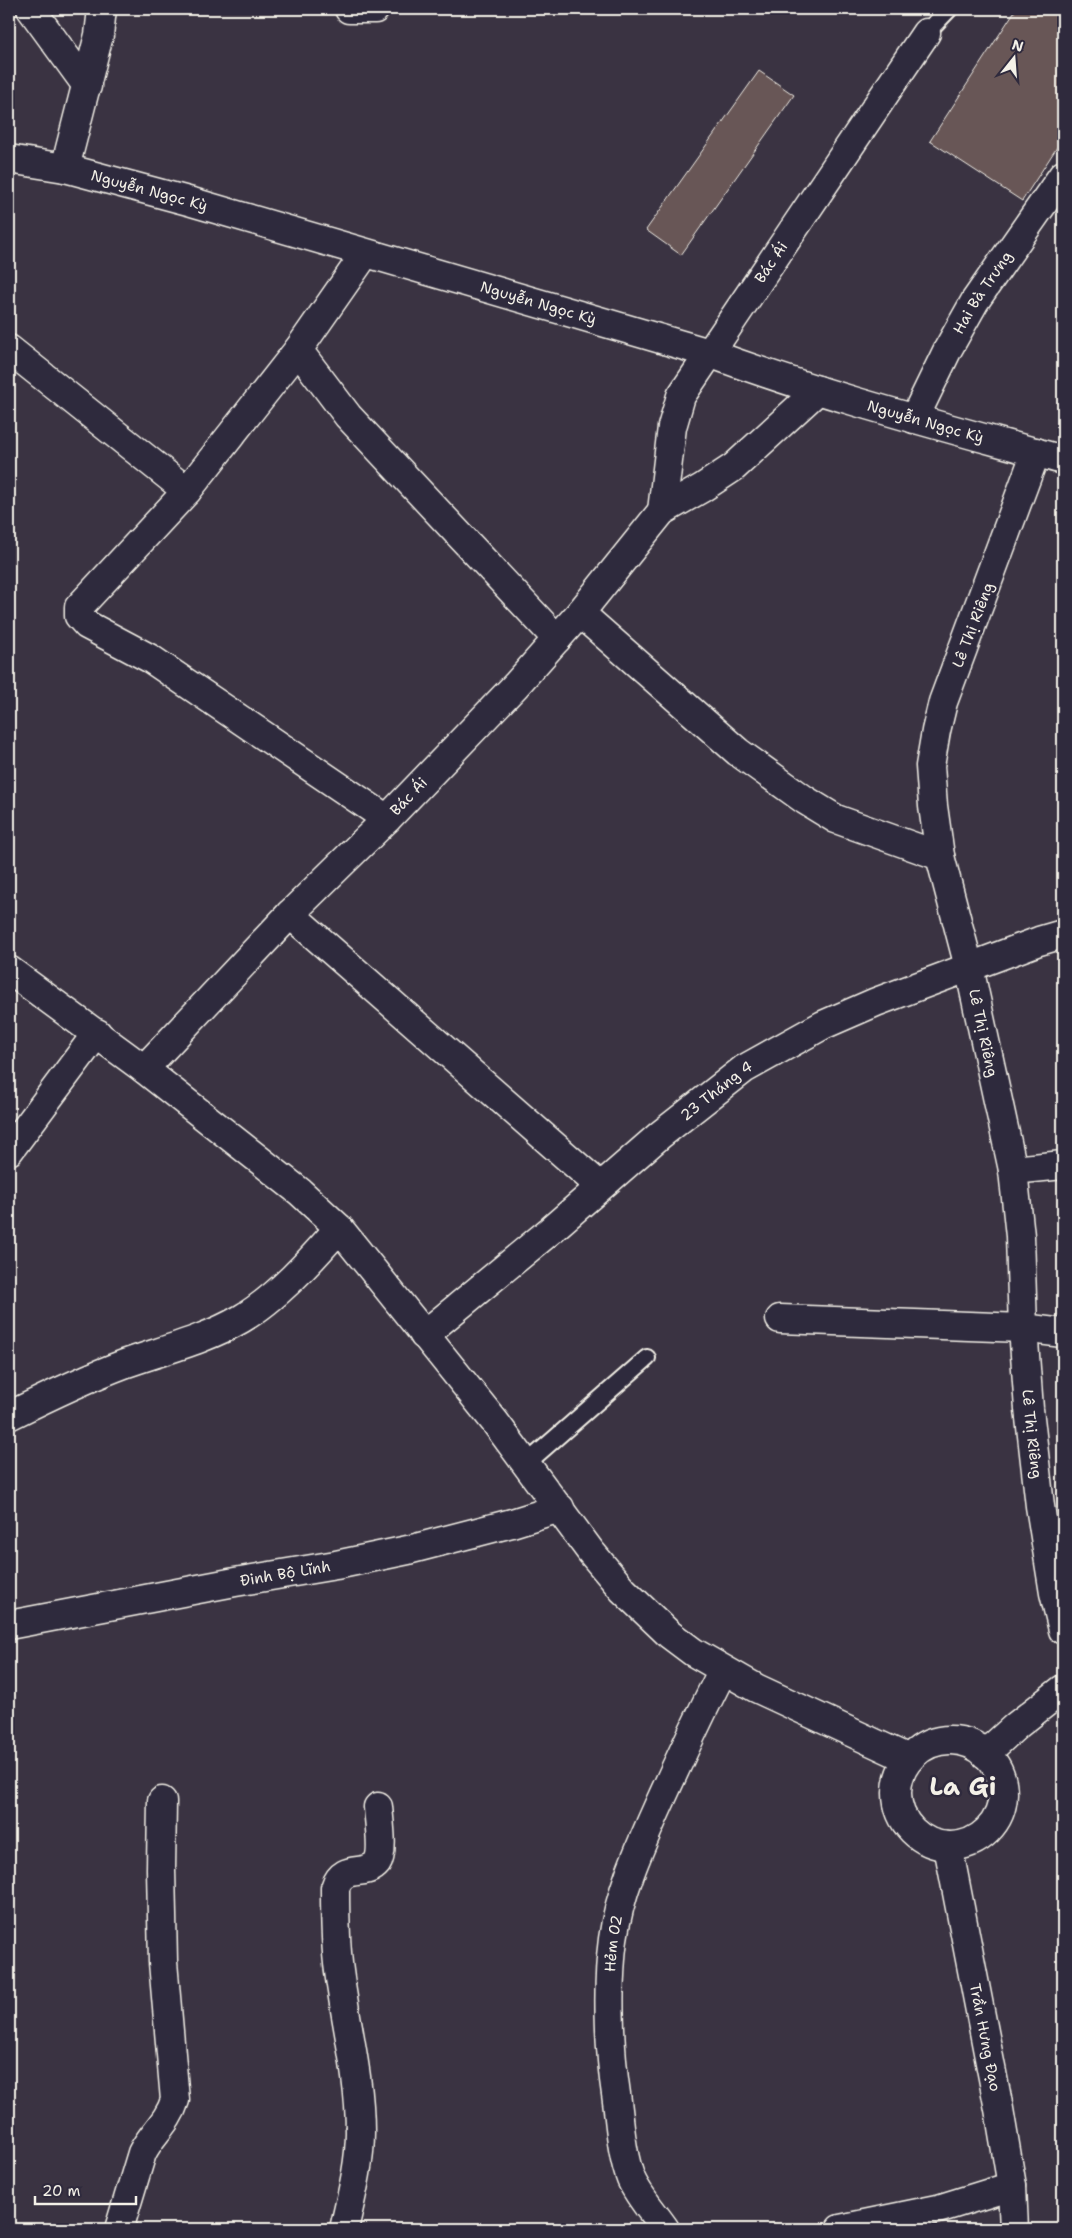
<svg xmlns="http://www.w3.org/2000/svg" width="1072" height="2238" viewBox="0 0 1072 2238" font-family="'Shantell Sans',sans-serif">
<rect width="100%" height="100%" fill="#3a3342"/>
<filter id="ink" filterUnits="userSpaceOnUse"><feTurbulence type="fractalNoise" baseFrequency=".02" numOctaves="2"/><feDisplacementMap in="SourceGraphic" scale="10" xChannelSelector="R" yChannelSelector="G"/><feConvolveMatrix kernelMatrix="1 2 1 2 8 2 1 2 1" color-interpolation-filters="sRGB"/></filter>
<g filter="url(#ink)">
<!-- building -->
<path fill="#685656" stroke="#f4f1e8" d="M1016,9H1063V138L1022,201L930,141Z
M759,71L794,95L681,255L646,230Z"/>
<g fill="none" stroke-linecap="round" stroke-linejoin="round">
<!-- lane casing -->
<g stroke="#f4f1e8" stroke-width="20">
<path id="lane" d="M926,33L949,9
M527,1463L647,1358"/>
</g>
<!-- street casing -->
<g stroke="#f4f1e8" stroke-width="31">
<g id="street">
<path d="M31,9L87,86"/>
<path d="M349,9H375"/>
<path id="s1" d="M9,159L65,168L192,202L709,353C824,396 945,427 1063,460"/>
<path d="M65,168L99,35L102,9"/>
<path d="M365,254L298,350L187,491L79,607V616L87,625L151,659L387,819"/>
<path d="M9,349L187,491"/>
<path d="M298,350L348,416L557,639"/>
<path id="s2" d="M914,419L948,349L975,301L1063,175"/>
<path id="s3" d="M1036,452L943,702L936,731L930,766L933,806L940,856L969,967L1013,1170L1020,1236L1023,1328L1029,1409L1040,1506L1054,1593L1063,1630"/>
<path id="s4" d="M662,511L672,427L681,396L926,33"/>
<path d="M580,613L738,752L805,800L836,819L940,856"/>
<path d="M290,914L600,1186"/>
<path id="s5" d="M144,1069L290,914L387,819L516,685L580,613L662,511L702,488L734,467L818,390"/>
<path d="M9,1151L97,1033"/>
<path d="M1013,1170L1063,1165"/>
<path d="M780,1319L1023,1328L1063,1333"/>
<path id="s6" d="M424,1335L551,1230L660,1135L744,1069L823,1025L876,1002L1039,941L1063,934"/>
<path d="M9,1416C47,1397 84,1379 124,1364C163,1350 205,1340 241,1319C277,1298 312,1259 339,1228"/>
<path d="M119,2229L142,2153C152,2133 168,2123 175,2100L163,1962L161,1869L162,1801"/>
<path d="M344,2229C351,2198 360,2165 360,2132C360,2077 346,2025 339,1971C335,1944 335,1915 335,1888C343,1862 365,1878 377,1863C384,1853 379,1820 378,1807"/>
<path id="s7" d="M665,2229C654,2213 639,2197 631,2179C621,2153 620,2121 616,2094C609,2048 607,1984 613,1939C620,1889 641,1845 661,1800C681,1756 701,1713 723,1670"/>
<path d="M840,2229L938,2209L1012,2186"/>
</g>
</g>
<!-- secondary casing -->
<g stroke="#f4f1e8" stroke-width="31">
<g id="secondary">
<path d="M9,970L144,1069L300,1192L339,1228L495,1422L591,1552L623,1590L669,1634L693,1652L756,1688L909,1759"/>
<path id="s8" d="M9,1625L235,1582L336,1565L408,1550L512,1523L560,1508"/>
<circle cx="950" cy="1793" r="53"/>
<path d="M985,1754L1016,1726L1063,1689"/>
<path id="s9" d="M948,1846L999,2109L1012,2186L1014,2229"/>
</g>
</g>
<!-- lane -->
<use href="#lane" stroke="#2f2a3d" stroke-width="16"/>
<!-- street -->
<use href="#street" stroke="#2f2a3d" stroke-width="28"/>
<!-- secondary -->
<use href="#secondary" stroke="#2f2a3d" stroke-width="28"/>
</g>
</g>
<g text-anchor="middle" stroke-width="5" stroke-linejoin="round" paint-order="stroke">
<!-- street labels -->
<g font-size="15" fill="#f4f1e8" stroke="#2f2a3d">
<text dy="5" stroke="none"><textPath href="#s1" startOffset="144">Nguyễn Ngọc Kỳ</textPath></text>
<text dy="5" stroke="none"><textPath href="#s4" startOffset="278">Bác Ái</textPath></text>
<text dy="5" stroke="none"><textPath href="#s2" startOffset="144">Hai Bà Trưng</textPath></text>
<text dy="5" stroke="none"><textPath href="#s1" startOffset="549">Nguyễn Ngọc Kỳ</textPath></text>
<text dy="5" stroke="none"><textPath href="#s1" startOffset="954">Nguyễn Ngọc Kỳ</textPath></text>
<text transform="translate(973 625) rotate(-69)" y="5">Lê Thị Riêng</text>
<text dy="5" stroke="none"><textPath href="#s5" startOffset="380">Bác Ái</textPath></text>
<text dy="5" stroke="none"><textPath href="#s3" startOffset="605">Lê Thị Riêng</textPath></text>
<text dy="5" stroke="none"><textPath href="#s6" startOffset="381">23 Tháng 4</textPath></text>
<text dy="5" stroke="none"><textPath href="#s3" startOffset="1010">Lê Thị Riêng</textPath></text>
<text dy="5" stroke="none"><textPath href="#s8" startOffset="281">Đinh Bộ Lĩnh</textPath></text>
<text dy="5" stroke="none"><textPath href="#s7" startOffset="298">Hẻm 02</textPath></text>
<text dy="5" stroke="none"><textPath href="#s9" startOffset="195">Trần Hưng Đạo</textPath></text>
</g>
<!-- town labels -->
<g font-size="25" font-weight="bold" fill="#f4f1e8" stroke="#2f2a3d">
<text x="963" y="1795">La Gi</text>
</g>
</g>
<!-- margin -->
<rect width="1072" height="2238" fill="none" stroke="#2f2a3d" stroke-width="30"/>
<rect x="15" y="15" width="1042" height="2208" fill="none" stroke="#f4f1e8" stroke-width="2" filter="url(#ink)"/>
<!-- north arrow -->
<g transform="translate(1014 58) rotate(17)" stroke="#2f2a3d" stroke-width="4" paint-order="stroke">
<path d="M0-4L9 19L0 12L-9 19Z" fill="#f4f1e8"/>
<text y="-8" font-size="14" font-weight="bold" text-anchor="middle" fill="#f4f1e8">N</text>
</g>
<!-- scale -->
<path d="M35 2196v8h101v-8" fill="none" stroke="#f4f1e8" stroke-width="2.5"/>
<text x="42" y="2196" font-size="15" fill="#f4f1e8" stroke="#2f2a3d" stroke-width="4" paint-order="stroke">20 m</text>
</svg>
